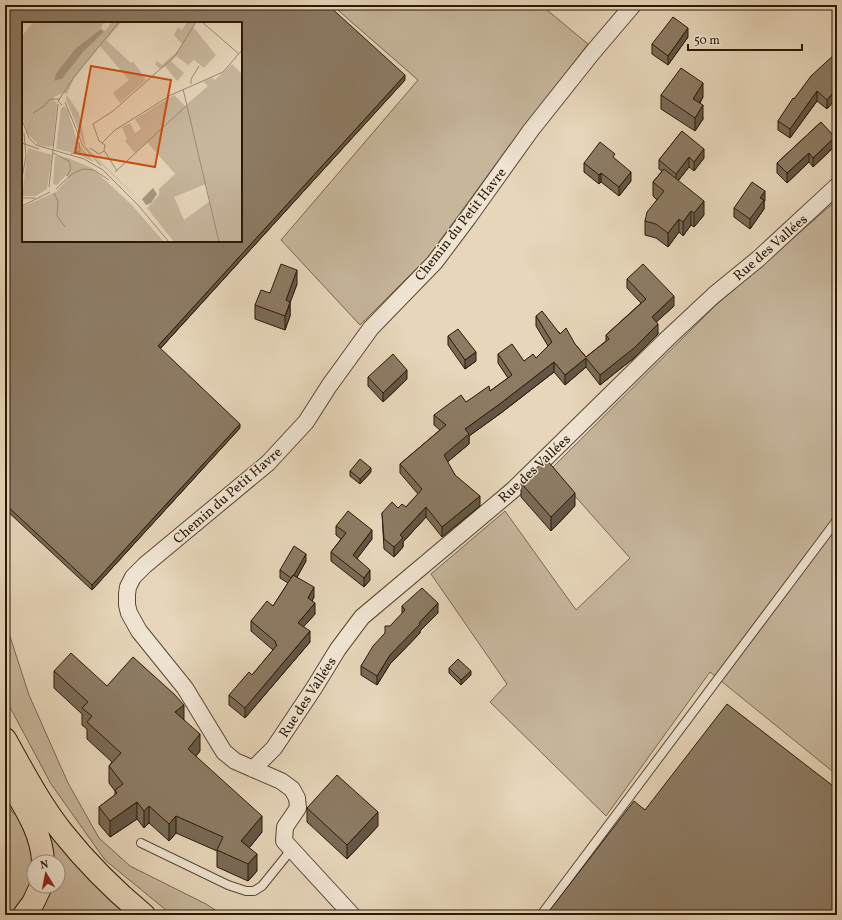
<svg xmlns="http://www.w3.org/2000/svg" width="842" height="920" viewBox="0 0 842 920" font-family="Vollkorn,serif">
<rect width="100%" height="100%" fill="#e7d6ba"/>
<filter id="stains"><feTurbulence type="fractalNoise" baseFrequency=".005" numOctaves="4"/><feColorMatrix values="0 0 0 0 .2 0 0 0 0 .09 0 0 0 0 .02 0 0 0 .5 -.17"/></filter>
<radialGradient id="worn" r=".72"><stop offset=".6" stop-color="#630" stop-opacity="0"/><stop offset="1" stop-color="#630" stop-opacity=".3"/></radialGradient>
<!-- green -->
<path fill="#c7b69c" stroke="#796852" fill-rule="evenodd" d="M332,5H541L588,44L509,146L428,257L360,325L281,240L418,80Z
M837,200V775L710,672L606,816L490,702L507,684L431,574L505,511L576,610L630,558L551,469L715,306Z
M5,621L29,695L68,783L99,838L130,866L206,904L223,915H172L105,860L51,784L5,698Z
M5,799L13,813L51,836L96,886L127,915H5ZM34,862H58V886H34Z"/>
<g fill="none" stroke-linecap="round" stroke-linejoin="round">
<!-- service casing -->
<g stroke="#5a4834" stroke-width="10">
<path id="service" d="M141,843L228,885L246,891H254L262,886L291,850
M541,915L837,520"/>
</g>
<!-- minor casing -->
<g stroke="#5a4834" stroke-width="18">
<path id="minor" d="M253,769L274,748L314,688L338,649L362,617L513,490L668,338L714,295L758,259L837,186
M352,915L284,841L285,827L298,808L297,798L292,789L281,781L235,761L224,752L185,688L139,631L129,613L127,605V594L128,587L133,577L145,565L268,463L306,422L329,386L371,328L435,262L468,218L531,130L593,52L633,5"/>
</g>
<!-- trunk casing -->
<g stroke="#2b1907" stroke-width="24">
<path id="trunk" d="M5,739C23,771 40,804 63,833C87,863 114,890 144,915
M5,773C20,801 42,829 43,862
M24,915L33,903L41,886"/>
</g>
<!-- service -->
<use href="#service" stroke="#efe4d2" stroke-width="8"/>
<!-- minor -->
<use href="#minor" stroke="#efe4d2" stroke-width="16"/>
<!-- trunk -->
<use href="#trunk" stroke="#e7d6ba" stroke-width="22"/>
</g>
<!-- wall -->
<path fill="#796a56" stroke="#2b1907" d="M5,5L405,80L160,349L240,428L92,590L5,509Z
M688,37L668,65L652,54V44Z
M837,54V97L827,109L817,101L790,138L778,130V121L794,99Z
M661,95L703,97L700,103L703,119L695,131L661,109Z
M821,122L835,146L813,167L809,162L787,183L777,173V163Z
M682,131L704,158L694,171L689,167L678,181L704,215L694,227L691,225L683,236L679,232L668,247L656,238L645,235V221L657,200L653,196V182L662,171L659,169V160Z
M615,159L631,181L619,196L601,182L599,184L584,172V163Z
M765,200L764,202V209L750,229L734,217V208Z
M627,279L674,306L656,322L658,334L634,358L600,385L586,367L565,385L554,372L501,413L469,436V444L447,462L455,475L480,506L442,537L426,517L403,542V547L394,557L384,549L382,513L406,507L418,494L400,473V464L440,430L434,425V415L466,402L490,391L508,378L498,363V354L524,361L536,358L548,346L536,326V316L575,344L586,357L606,341V335L641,303L627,288Z
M297,284L290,302V316L285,330L255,319V305L270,293Z
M448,336L476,361L465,369L448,345Z
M368,377L407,379L383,402L368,386Z
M350,471L371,472L360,484L350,476Z
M521,483L575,506L551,531L521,497Z
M336,526L372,539L357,558L370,580L364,587L331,561V552L341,539L336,535Z
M306,561L297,577L314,597L312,601L315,614L303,627L310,642L245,718L229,705V695L252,675L273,650L251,631V621L273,606L288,583L280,578V570Z
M402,606L438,613L420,631V633L390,664L377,685L361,675V666L390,626L402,614Z
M449,668L471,675L461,685L449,673Z
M54,671L107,686L184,720L200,751L196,756L262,832L249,848L257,871L248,881L217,867V851L176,833L169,841L149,823L144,828L137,819L110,837L99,824V807L115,795V791L109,783V766L112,762L87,739V729L82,725V714L54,688Z
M307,808L378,826L347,859L307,822Z"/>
<!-- shaded-wall -->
<path fill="#635646" stroke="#2b1907" d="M688,28V37L668,65V56Z
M405,75V80L158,351V346Z
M703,83V97L693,112V99Z
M837,88V97L827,109V100Z
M817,91V101L790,138V129Z
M703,105V119L695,131V118Z
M835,137V146L813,167V158Z
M704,149V158L694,171V162Z
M809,153V162L787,183V173Z
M689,157V167L676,183V174Z
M631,172V181L619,196V187Z
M601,173V182L599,184V175Z
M765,191V200L764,202V209L750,229V219L760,198Z
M704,201V215L694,227V213Z
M691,211V225L683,236V222Z
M679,219V232L668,247V233Z
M297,270V284L286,314V300Z
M674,296V306L652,326V317Z
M290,302V316L285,330V316Z
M658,324V334L634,358L600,385V375Z
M476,352V361L465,369V360Z
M586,358V367L565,385V375Z
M554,362V372L501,413L469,436V444L444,465V455L465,429Z
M407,370V379L383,402V393Z
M240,424V428L92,590V585Z
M371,468V472L360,484V479Z
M575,493V506L551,531V517Z
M480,496V506L442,537V527Z
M426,507V517L403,542V547L394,557V547L400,535Z
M372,530V539L353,564V555Z
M306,554V561L292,586V578Z
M370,570V580L364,587V578Z
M314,587V597L308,608V598Z
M315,603V614L298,633V623Z
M438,603V613L420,631V633L390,664L377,685V676L390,655L419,623Z
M310,631V642L245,718V708Z
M471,671V675L461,685V680Z
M184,705V722L175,712Z
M200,734V751L188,766V749Z
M137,802V819L110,837V821Z
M149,806V823L144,828V811Z
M378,812V826L347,859V845Z
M176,816V833L169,841V824Z
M262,816V832L241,858V841Z
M257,854V871L248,881V864Z"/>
<!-- building -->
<path fill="#8d7b64" stroke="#2b1907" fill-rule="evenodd" d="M5,5H328L405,75L158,346L240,424L92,585L5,504ZM23,23H241V241H23Z
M673,17L688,28L668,56L652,44Z
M836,53L837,54V88L827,100L817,91L790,129L778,121L793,98L794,99L811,76Z
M681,68L703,83L693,99L703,105L695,118L661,95Z
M821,122L835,137L813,158L809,153L787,173L777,163Z
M682,131L704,149L694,162L689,157L676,174L659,160Z
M600,142L615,154L613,157L631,172L619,187L601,173L599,175L584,163Z
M664,169L704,201L694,213L691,211L683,222L679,219L668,233L656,224L645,221L647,212L664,191L653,182Z
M752,182L765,191L760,198L764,200L750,219L734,208Z
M281,264L297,270L286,300L290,302L285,316L255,305L261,290L270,293Z
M643,264L674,296L652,317L658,324L634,348L600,375L586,358L565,375L554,362L501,403L465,429L469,434L444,455L455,475L480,496L442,527L426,507L400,535L403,538L394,547L384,539L382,513L392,502L398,508L402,504L406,507L422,489L400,464L446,425L434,415L461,395L466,402L489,386L490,391L512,375L498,354L512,344L524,361L533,354L536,358L552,342L536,316L542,311L560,334L566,328L575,344L586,357L609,339L606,335L646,299L627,279Z
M458,329L476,352L465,360L448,336Z
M393,354L407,370L383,393L368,377Z
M360,459L371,468L360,479L350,471Z
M546,459L575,493L551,517L521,483Z
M348,511L372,530L353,555L370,570L364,578L331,552L346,533L336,526Z
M294,546L306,554L294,575L291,578L280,570Z
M293,575L314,587L308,598L315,603L298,623L310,631L245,708L229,695L249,672L252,675L277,645L275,643L276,642L251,621L267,601L273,606Z
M422,588L438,603L419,623L420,624L390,655L377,676L361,666L373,646L385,633V626H390L405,610L402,606Z
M71,653L107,686L133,657L174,694L184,705L175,712L200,734L188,749L262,816L241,841L257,854L248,864L217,850L223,837L176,816L169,824L149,806L144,811L137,802L110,821L99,807L117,793L115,790L123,784L109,766L121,753L87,722L92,716L82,708L88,702L54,671Z
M458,659L471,671L461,680L449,668Z
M727,704L837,789V915H546L634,801L645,810Z
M337,775L378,812L347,845L307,808Z"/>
<g text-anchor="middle" stroke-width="3" stroke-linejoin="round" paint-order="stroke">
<!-- street labels -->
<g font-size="14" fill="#2b1907" stroke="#efe4d2">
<text transform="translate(460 224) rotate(-52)" y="5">Chemin du Petit Havre</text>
<text transform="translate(770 247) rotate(-41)" y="5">Rue des Vallées</text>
<text transform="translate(534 468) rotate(-43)" y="5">Rue des Vallées</text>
<text transform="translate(227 495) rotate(-41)" y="5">Chemin du Petit Havre</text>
<text transform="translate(307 697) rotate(-57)" y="5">Rue des Vallées</text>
</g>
</g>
<!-- overview -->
<g transform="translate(22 22)">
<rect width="220" height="220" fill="#e7d6ba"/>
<path d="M11,0H82L79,6L83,9L90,0H99L84,18L109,41L111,39L124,58L98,81L91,71L107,58L78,24L52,56L45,72L41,71L32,75L31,78L35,81L31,124L27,125L16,123L6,112L0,94V14ZM79,7L82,10L61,30L40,57L32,59L34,51L54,26ZM165,0H173L171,5L194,33L182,46L172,38L166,43L154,34L149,39L162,51L155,59L143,44L138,47L133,42L135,39L140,43L156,29L160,22L152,13L156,5L160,8ZM210,42L220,52V220H152L125,186L64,127L44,77L45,73L57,91L64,125L125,186L137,173V167L153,152L125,120L113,131L103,119L105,117L100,105L108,101L113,111L119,107L113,97L152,73L163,84L186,64L181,59L190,56L193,58ZM184,162L188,179L162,198L152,175ZM42,84L45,87L56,121L72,140L52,131L34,127L39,87ZM6,126L30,133L25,167L14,174H0ZM33,134L46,136L70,146L110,183L142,220H0V185L34,170L47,156L44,153L35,163L31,162Z" fill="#c7b69c" fill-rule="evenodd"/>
<path d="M79,7L82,10L61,30L40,57L32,59L34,51L54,26ZM131,166L135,172L129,181L124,183L120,177Z" fill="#a7967d"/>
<path fill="none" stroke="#9c8a72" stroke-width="1" d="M180,0L217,32M169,62V57L177,44M161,67L197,220M43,80L61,124L79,144M40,83L36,79L52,55L97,0M11,91L22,84L28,77H38M0,98L7,116L14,123L62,137L81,148L116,183L147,220M0,121L17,127M80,121L93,108L149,73L201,50L220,28M68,126L77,132L82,129M31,131L47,139L49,147L45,154M49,132L58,129L57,120M95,149L82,128L83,123L77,119L71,102L91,89L153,34L174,0M93,150L164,84M0,156L4,134L2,111M27,165L36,82M34,167L50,152L61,147L72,148L87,158M32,171L36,179L35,194L43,205M0,176H13M0,184L28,170"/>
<path fill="#cc4f0b" fill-opacity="0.15" stroke="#cc4f0b" stroke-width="2" d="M69,44L149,58L133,145L53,131Z"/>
<rect width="220" height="220" fill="none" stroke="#2b1907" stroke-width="2"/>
</g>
<!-- margin -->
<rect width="842" height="920" fill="none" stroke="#e7d6ba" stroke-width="20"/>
<rect x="6" y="6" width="830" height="908" fill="none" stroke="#2b1907" stroke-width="2"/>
<rect x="10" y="10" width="822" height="900" fill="none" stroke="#2b1907"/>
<!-- north arrow -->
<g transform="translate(46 874) rotate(350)"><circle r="19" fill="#efe4d2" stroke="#a19381"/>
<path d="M0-3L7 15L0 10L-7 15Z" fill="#8f2418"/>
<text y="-6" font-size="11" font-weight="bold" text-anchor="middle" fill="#2b1907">N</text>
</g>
<!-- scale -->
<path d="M688 44v6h114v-6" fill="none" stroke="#2b1907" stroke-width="2"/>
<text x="694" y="44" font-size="12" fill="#2b1907" stroke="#efe4d2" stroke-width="3" paint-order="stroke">50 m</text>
<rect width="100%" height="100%" filter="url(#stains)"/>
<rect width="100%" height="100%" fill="url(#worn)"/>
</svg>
